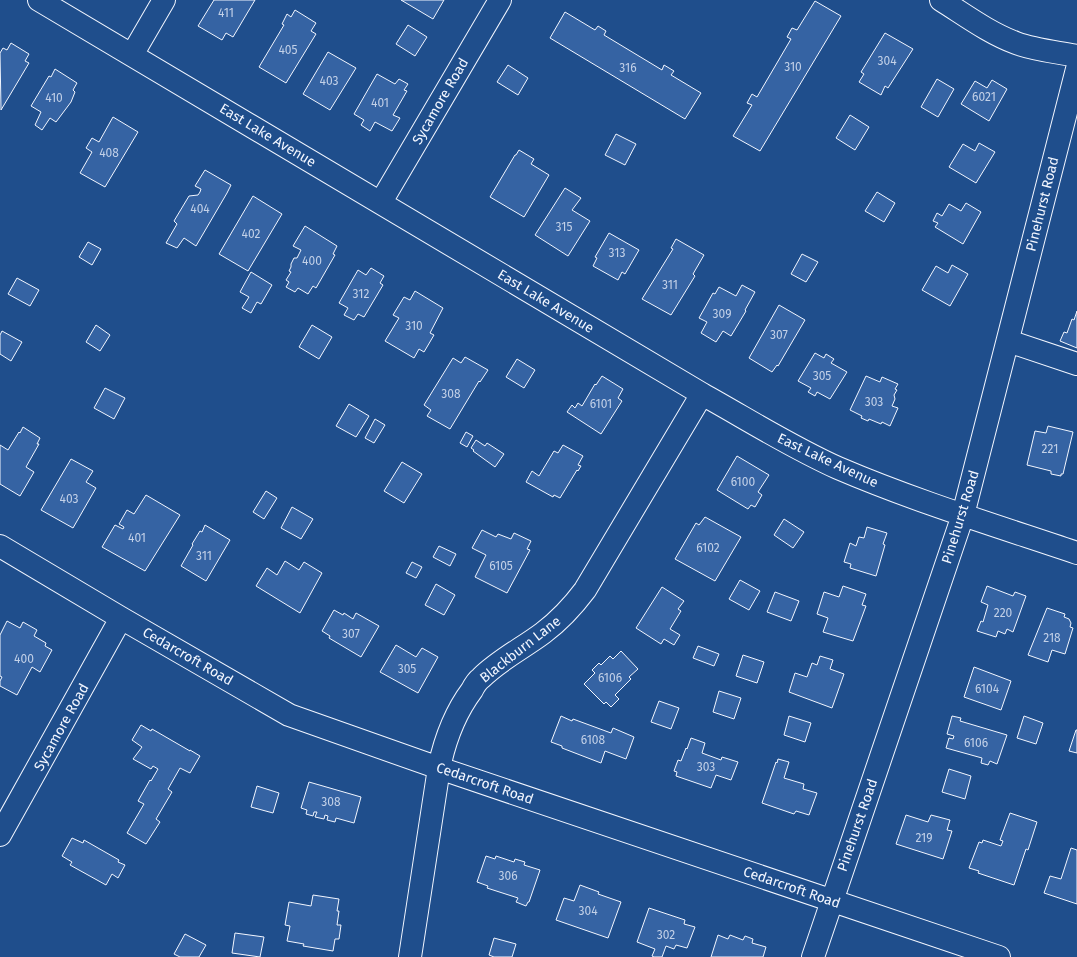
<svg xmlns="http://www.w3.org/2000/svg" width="1077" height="957" viewBox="0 0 1077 957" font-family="'Fira Sans',sans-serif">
<rect width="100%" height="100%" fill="#1f4e8c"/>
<!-- building -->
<path fill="#3563a3" stroke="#f2f6ff" d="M214,0H255L233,37L226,33L222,40L198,26Z
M401,0H444L433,19Z
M815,1L841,16L760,151L733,136L752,105L747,103L752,94L757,97L791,39L787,37L792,28L797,30Z
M295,10L316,23L311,31L316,34L286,83L259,67L284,25L282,24L287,14L291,17Z
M565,12L595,30L598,26L606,31L604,35L662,70L664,65L674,71L671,75L701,93L685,119L550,38Z
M408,25L427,37L415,56L396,44Z
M885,33L913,49L888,88L885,86L881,95L859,82L864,74L861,72Z
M11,43L29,54L25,61L29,63L1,110L0,53L3,48L7,50Z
M328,52L356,68L330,110L303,94Z
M508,65L528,78L518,95L497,82Z
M55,69L77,83L73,90L75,92L71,102L56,122L50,118L42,130L35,125L41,112L31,106L49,76L51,77Z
M377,74L395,84L399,79L408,84L404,90L407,91L393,115L400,118L392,131L375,122L370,131L361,125L364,120L354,114Z
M937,79L954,89L938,117L921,107Z
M992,80L1007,89L989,121L961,104L975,81L987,88Z
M850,115L869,127L855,150L836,138Z
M113,117L138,132L105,187L80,173L92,152L86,148L92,138L99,142Z
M616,134L636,144L625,165L605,155Z
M979,143L995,152L976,183L949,167L963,144L975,151Z
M519,150L534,159L531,164L549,175L524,217L490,197L515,155H516Z
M205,170L231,185L227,193L196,246L184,238L177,248L166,243L177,224L174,221L189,196L198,195L200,192L201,189L195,186Z
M565,188L581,198L572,210L590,221L568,256L535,235Z
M877,192L895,203L884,222L865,211Z
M253,196L282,214L248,271L219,254Z
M966,203L981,212L963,244L935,227L938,223L933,221L937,213L942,216L949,204L961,211Z
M305,226L337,246L333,254L335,255L316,288L313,286L308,294L298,288L295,292L286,287L289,282L286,280L291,272L289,271L291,267V264L294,258H297L301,250L293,246Z
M609,233L639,250L625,274L622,272L618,280L593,266L597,258L595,257Z
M676,239L704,255L693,274L695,276L671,315L642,299L673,249L671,248Z
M88,242L101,249L92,265L79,257Z
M802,254L818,262L806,282L791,274Z
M952,265L968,274L950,306L922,290L936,266L948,273Z
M371,268L384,276L380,283L383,285L364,317L358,314L354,320L344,315L348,308L339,303L358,270L366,275Z
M251,272L272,285L261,304L257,302L251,313L242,308L249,297L240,292Z
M17,278L39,290L30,306L8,294Z
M742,285L755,292L745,310L746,311L731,336L723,331L716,342L701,333L707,322L699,318L713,293L715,294L719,287L736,296Z
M415,291L443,308L430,333L434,335L424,352L419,349L414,358L385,341L399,318L393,315L404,297L410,300Z
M779,305L805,320L778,366L777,365L772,372L749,358Z
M1077,311V348L1060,341L1064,332L1067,333L1072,319L1074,320Z
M96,325L110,335L100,351L86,342Z
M312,325L332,337L319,359L299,347Z
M2,331L22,342L11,361L0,354V335Z
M815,353L824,358L826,354L834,359L831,363L847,372L830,399L817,392L815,396L808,392L811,388L798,381Z
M465,357L488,370L480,382L479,381L450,429L427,416L431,410L424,405L453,358L461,363Z
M517,359L535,370L524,388L506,377Z
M602,376L623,389L618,398L622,401L601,434L567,412L572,405L575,408L578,403L582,406L595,384L596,385Z
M866,376L880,382L882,377L898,384L895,389L897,390L894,395L895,399L892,406L898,408L890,426L882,422L881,424L869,419L868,421L861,418L862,416L850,410Z
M105,388L125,398L114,419L94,408Z
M349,404L369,416L356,437L336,426Z
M375,419L385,425L374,443L365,438Z
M1048,426L1073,432L1063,474H1061V476L1051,474V471L1027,465L1035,431L1046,433Z
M23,427L40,438L37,444H39L26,467L34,472L20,496L0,484V445L8,450L19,432L20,433Z
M466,432L473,436L467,447L460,443Z
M476,440L485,446L487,443L504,454L495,467L473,451L474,450L471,448Z
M563,445L583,456L578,465L581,466L578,471L577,470L560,498L554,495L553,497L526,482L532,471L539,476L554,451L558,453Z
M737,456L769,475L758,492L762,495L755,507L751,505L748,509L717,490Z
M71,459L93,471L86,482L96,488L73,528L41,510Z
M402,462L422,474L404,503L384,491Z
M266,491L277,498L264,519L253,512Z
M146,495L180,515L145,571L102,547L115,525L123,529L124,527L119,524L127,510L134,514Z
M292,507L313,519L301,539L281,528Z
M705,517L741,537L715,581L675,559L696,523L699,525Z
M784,519L804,532L793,548L774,535Z
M205,525L230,540L206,581L181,566L193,545L192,544L200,531L202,532Z
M867,527L887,533L883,544L885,545L876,576L850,568L851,564L844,562L850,543L856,546L859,537L864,538Z
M482,530L496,537L498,534L511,539L514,533L531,541L527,549L530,550L507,593L475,577L486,555L472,548Z
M439,546L456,554L450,566L433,557Z
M285,561L299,570L304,562L322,573L300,613L256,586L267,568L277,575Z
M412,562L422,567L416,578L406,573Z
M740,580L760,591L749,610L729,599Z
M436,584L455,595L444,615L425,605Z
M843,586L866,594L862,605L866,606L853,641L823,632L828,618L817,614L824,592L839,597Z
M987,586L1013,596L1015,592L1026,596L1013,632L1007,629L1005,634L998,631L996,637L977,631L981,621L983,622L988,605L981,602Z
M662,587L684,601L678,609L681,611L670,629L680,635L674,645L664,639L661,644L636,628Z
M775,592L799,601L791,621L767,612Z
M1047,608L1065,614L1064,617L1069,619L1071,623L1070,627L1073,628L1065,654L1052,650L1048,662L1028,655Z
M334,610L343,615L344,613L353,619L356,613L379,626L361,657L329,638L330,636L322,631Z
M7,621L20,628L23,622L37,630L34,636L46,643L45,646L52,650L40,672L32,667L17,695L0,686V681L2,677L0,676V635Z
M396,645L416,657L422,648L438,657L418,693L380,672Z
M698,646L719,654L714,666L693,658Z
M621,651L638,669L629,677L631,679L615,695L619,699L611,707L606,702L604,704L584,684L595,673L592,670L599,663L601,665L610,656L613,659Z
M743,655L764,662L757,683L736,676Z
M820,656L833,660L830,669L844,674L832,708L789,692L795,673L807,677L812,663L817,665Z
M974,667L1011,681L1001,710L964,697Z
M719,691L741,698L734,719L713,712Z
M659,701L679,708L671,729L651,722Z
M561,716L572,721L573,719L611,733L613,728L634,737L626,759L605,751L601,763L562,748V746L551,742Z
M789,716L811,723L805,742L784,735Z
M952,716L961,718L960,721L1007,735L997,764L990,761L988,765L981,763L982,758L946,748L949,738L953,739L954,736L947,734Z
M1024,716L1043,723L1036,744L1017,738Z
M141,725L151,731L152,729L190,751V750L200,756L190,773L180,768L168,789L172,792L156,819L160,822L146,844L127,833L144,804L138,801L150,780L151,781L158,769L153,766L151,769L133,759L142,747L132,740Z
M1076,730H1077V753L1069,751Z
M691,738L705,743L702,753L721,760L722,757L738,762L731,780L716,775L711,788L676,776L677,772L674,771L678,760L681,761L686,748L687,749Z
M778,759L789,762L784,778L804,784L803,789L817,793L809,815L796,811L794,814L762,803L776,762L777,763Z
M949,769L971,776L965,799L942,792Z
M309,782L361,797L354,823L336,818L335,822L327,820L328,816L325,815L324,819L315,817L317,812H314L313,816L306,814L307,810L301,808Z
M257,786L279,793L273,813L251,807Z
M1010,813L1037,822L1028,850L1026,849L1014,885L978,873L979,871L969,868L979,842L982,843L983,840L1001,846L1003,841L1000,840Z
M906,815L928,822L931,815L950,820L947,830L952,831L943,859L896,844Z
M72,838L83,843L84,840L119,860L118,862L125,865L118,878L112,874L106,885L70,865L72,862L62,856Z
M1071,848L1077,850V904L1044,893L1050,876L1061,879Z
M486,856L495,859L496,856L514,862L515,859L525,862L524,865L540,870L529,902H528L526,906L516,902L518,898L487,888L488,886L477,882Z
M580,885L599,892L598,894L621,902L608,938L556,920L564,898L574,901Z
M313,895L339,899L337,911H339L337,925H341L339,939H335L333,951L303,946L304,944L287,941L290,926L285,925L289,902L311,906Z
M649,908L685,920L684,924L695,927L687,948L676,945L674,949L666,946L662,957H654L652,956L655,949L637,942Z
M235,933L264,937L260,957L232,953Z
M185,934L206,945L199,957H180L174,954Z
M718,935L728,939L730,935L743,940L745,936L753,939L752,943L766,947L763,957H711Z
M494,938L516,944L512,957H494L489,955Z"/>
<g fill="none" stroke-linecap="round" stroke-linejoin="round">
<!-- minor casing -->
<g stroke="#f2f6ff" stroke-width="24">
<path id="minor" d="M39,0L702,394C747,419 791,447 838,468C915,501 997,526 1077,553
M941,0C965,15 989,33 1016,43C1035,50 1057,52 1077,56
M132,55L164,0
M381,202L500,0
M1008,341L1077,364
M0,546L121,618L289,715L439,768L999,957
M0,835L121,618
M410,957L439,768C445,739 454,714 472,690C474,686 477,681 481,678C499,660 523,648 543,633C559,621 573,606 585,590L702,394
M813,957L963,515L1077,69"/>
</g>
<!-- minor -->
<use href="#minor" stroke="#1f4e8c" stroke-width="22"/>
</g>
<g text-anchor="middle" stroke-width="3" stroke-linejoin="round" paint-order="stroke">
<!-- number labels -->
<g font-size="12" fill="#c3d1e8">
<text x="226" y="17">411</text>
<text x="288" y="54">405</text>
<text x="887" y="65">304</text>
<text x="793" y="71">310</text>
<text x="628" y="72">316</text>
<text x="329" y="85">403</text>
<text x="984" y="101">6021</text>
<text x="54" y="102">410</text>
<text x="380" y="107">401</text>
<text x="109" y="157">408</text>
<text x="200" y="213">404</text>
<text x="564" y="231">315</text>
<text x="251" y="238">402</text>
<text x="617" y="257">313</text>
<text x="312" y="265">400</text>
<text x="670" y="289">311</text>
<text x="361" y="298">312</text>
<text x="722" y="318">309</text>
<text x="414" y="330">310</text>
<text x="779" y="339">307</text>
<text x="822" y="380">305</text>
<text x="451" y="398">308</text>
<text x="874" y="406">303</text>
<text x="601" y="408">6101</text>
<text x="1050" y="453">221</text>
<text x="743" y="486">6100</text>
<text x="69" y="503">403</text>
<text x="137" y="542">401</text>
<text x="708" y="552">6102</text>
<text x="204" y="560">311</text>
<text x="501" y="570">6105</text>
<text x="1003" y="617">220</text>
<text x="351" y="638">307</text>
<text x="1052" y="642">218</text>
<text x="24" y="663">400</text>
<text x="407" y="673">305</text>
<text x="610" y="682">6106</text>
<text x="987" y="693">6104</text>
<text x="593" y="744">6108</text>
<text x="976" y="747">6106</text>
<text x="706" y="771">303</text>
<text x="331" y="806">308</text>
<text x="924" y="842">219</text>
<text x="508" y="880">306</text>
<text x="588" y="915">304</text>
<text x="666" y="939">302</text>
</g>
<!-- street labels -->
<g font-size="14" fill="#f2f6ff" stroke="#1f4e8c">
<text transform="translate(440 101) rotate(-60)" y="5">Sycamore Road</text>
<text transform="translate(268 135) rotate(31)" y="5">East Lake Avenue</text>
<text transform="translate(1042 204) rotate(-76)" y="5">Pinehurst Road</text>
<text transform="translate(546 301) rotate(31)" y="5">East Lake Avenue</text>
<text transform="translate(828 460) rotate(25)" y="5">East Lake Avenue</text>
<text transform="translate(960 517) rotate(-73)" y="5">Pinehurst Road</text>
<text transform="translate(520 649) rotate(-38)" y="5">Blackburn Lane</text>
<text transform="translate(188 656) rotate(30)" y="5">Cedarcroft Road</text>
<text transform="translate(61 727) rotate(-61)" y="5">Sycamore Road</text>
<text transform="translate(485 783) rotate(19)" y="5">Cedarcroft Road</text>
<text transform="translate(857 825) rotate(-71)" y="5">Pinehurst Road</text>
<text transform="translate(792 887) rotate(19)" y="5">Cedarcroft Road</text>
</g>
</g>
</svg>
